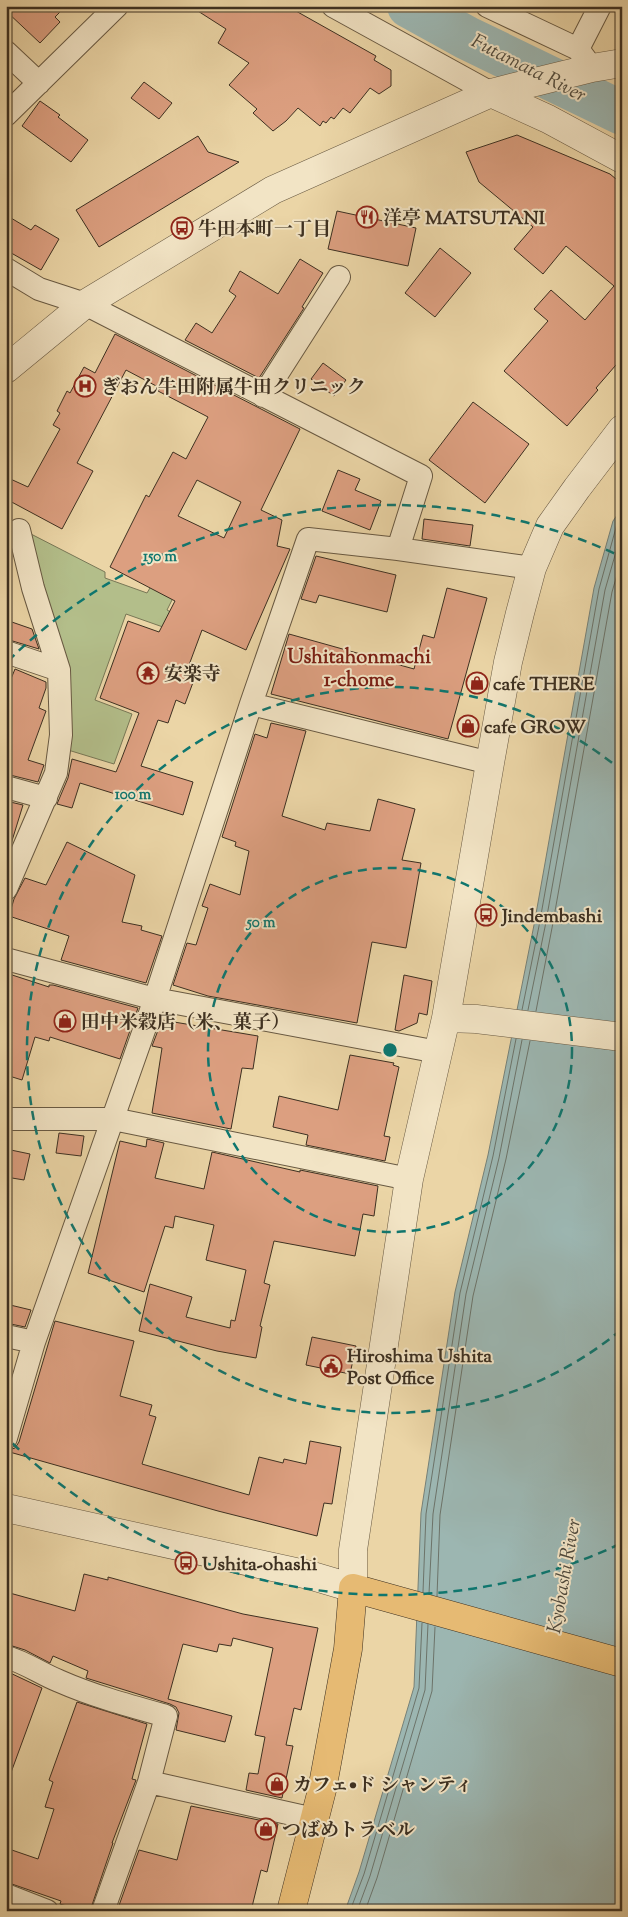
<svg xmlns="http://www.w3.org/2000/svg" width="628" height="1917" viewBox="0 0 628 1917" font-family="'Sorts Mill Goudy','Noto Serif JP',serif">
<rect width="100%" height="100%" fill="#ebd5a6"/>
<filter id="stains"><feTurbulence type="fractalNoise" baseFrequency=".004" numOctaves="4"/><feColorMatrix values="0 0 0 0 .2 0 0 0 0 .09 0 0 0 0 .02 0 0 0 .5 -.17"/></filter>
<radialGradient id="worn" r=".72"><stop offset=".6" stop-color="#630" stop-opacity="0"/><stop offset="1" stop-color="#630" stop-opacity=".3"/></radialGradient>
<!-- green -->
<path fill="#b3be8a" stroke="#787756" d="M29,533L105,572V578L147,593L170,554L190,564L167,610L202,629L197,639L126,614L95,700L132,714L114,764L68,750L54,633Z"/>
<!-- water -->
<path fill="#9cb6b1" stroke="#768077" d="M622,508V1896L619,1911H345L359,1872L414,1687L421,1513L455,1292L488,1155L534,925L594,588L613,521Z"/>
<g fill="none" stroke-linecap="round" stroke-linejoin="round">
<!-- shore -->
<path stroke="#6c7369" stroke-width="1" d="M522,1010L539,926L599,589L617,524L622,517
M528,1010L545,927L605,590L622,531
M536,1011L552,928L612,592L622,558
M423,1592L426,1514L460,1293L493,1156L516,1039
M429,1594L433,1514L466,1294L499,1158L522,1040
M437,1596L440,1515L473,1296L506,1159L530,1041
M350,1911L364,1874L419,1688L422,1623
M357,1911L370,1876L425,1690L428,1624
M365,1911L377,1878L432,1691L435,1627"/>
<!-- river -->
<path stroke="#9cb6b1" stroke-width="44" d="M409,6L467,38L622,113"/>
</g>
<!-- building -->
<path fill="#dc9f80" stroke="#3d3021" fill-rule="evenodd" d="M6,6H66L55,17L60,22L40,43L6,11Z
M190,6H287L376,56L374,60L391,70V86L379,94L370,88L350,113L343,108L334,119L331,117L326,123L323,121L320,126L298,108L286,121L273,131L253,113L257,109L229,85L249,63L218,43L226,29Z
M144,82L172,103L159,119L131,98Z
M40,101L60,115L58,117L88,140L71,162L22,126Z
M517,135L610,174L622,184V358L596,388L598,390L567,426L504,371L548,321L534,309L551,290L585,320L614,286L566,246L543,274L514,249L533,227L479,182L466,152Z
M198,136L208,152L239,162L99,247L76,210Z
M337,211L416,228L408,266L328,249Z
M6,215L31,230L35,225L59,239L41,270L6,250Z
M440,248L471,273L435,317L405,293Z
M300,259L323,273L302,307L304,308L259,378L185,340L196,323L212,333L236,296L229,291L240,271L278,294Z
M115,334L300,429L261,510L282,520L277,546L290,549L246,650L202,630L189,665L198,669L185,704L176,700L168,723L158,720L141,766L193,782L183,815L80,783L72,808L57,804L68,778L72,759L116,772L121,760L139,713L100,698L128,621L159,632L175,601L110,567L146,495L149,497L173,452L186,459L208,417L158,391L160,388L126,370L77,463L93,471L62,529L6,499V477L28,487L60,429L53,425L60,413L57,411L67,391L70,393L84,367L95,373ZM197,480L241,502L224,538L178,516Z
M323,363L346,380L334,396L311,379Z
M473,402L529,444L485,503L429,460Z
M338,470L360,479L355,490L381,501L370,530L322,511Z
M424,519L473,525L470,546L422,539Z
M316,556L396,575L387,612L319,595L316,603L301,599Z
M447,588L487,598L448,739L271,694L289,634L414,669L423,635L434,638Z
M6,620L32,629L39,649L6,639Z
M15,669L46,682V688L39,708L46,711L28,760L44,765L38,782L6,774V691Z
M271,723L306,731L282,816L325,830L327,823L370,831L378,799L415,809L402,860L421,863L406,948L372,942L357,1023L208,996L173,985L187,943L196,945L208,908L202,906L210,884L240,895L249,851L235,846L236,842L222,837L255,734L267,738Z
M6,801L23,805L11,844L6,843Z
M67,842L135,875L122,922L142,926L141,930L162,936L146,983L61,960L69,936L9,916L14,899L25,878L46,885Z
M6,973L49,987V985H53L138,1008L120,1059L50,1037L49,1041L35,1037L22,1080L6,1075Z
M404,975L432,981L427,1015L419,1013L417,1023L399,1031L395,1030Z
M162,1020L258,1036L253,1069L242,1068L231,1129L152,1113L162,1048L152,1046Z
M350,1055L394,1063L393,1065L399,1067L384,1136L390,1137L385,1161L306,1145L308,1135L273,1127L279,1096L338,1110Z
M59,1133L84,1136L81,1156L56,1153Z
M147,1139L164,1143L155,1178L204,1189L212,1152L300,1172V1170L378,1186L374,1216L363,1214L355,1256L274,1241L264,1283L270,1285L260,1326L262,1327L256,1358L217,1351L139,1331L150,1284L192,1297L186,1317L230,1328L231,1320L235,1321L246,1270L206,1260L214,1225L175,1216L173,1228L165,1226L144,1292L88,1273L120,1141L146,1147Z
M6,1149L30,1154L24,1180L6,1177Z
M6,1304L31,1310L25,1327L6,1323Z
M55,1321L134,1341L120,1396L152,1405L149,1415L156,1417L142,1464L249,1495L259,1457L283,1463L284,1459L306,1464L310,1441L341,1447L332,1504L324,1503L317,1536L218,1511L6,1451L15,1448L19,1442Z
M312,1337L356,1346L350,1374L306,1365Z
M84,1574L108,1580V1577L243,1614L318,1628L301,1710L294,1708L286,1745L293,1746L282,1798L246,1790L249,1773L258,1774L265,1737L255,1735L273,1648L233,1638L231,1646L219,1644L217,1652L183,1644L168,1699L232,1716L225,1742L176,1730L179,1713L176,1707L170,1704L86,1678L88,1671L53,1656L50,1663L25,1650L6,1644V1592L75,1611Z
M6,1671L42,1688L9,1778H6Z
M77,1702L147,1724L132,1779L136,1780L112,1843H113L90,1911H83L60,1904L61,1901L6,1882V1848L38,1859L54,1809L45,1807L53,1782L49,1780Z
M191,1806L278,1824L267,1872L261,1870L251,1911H117L139,1850L177,1860Z"/>
<g fill="none" stroke-linecap="round" stroke-linejoin="round">
<!-- minor casing -->
<g stroke="#685942" stroke-width="24">
<path id="minor" d="M333,6L491,93
M487,6L578,49L592,68
M578,49L600,6
M6,52L39,83
M6,115L117,6
M6,269L39,289L85,304L421,476L398,549
M263,396L339,277
M6,652L59,670
M251,704L490,763
M6,787L46,798
M6,889L56,773L61,735L59,670L33,588L19,530
M6,959L155,999L438,1052
M6,1119H113L409,1179
M6,1336L34,1342
M6,1438L34,1342L155,999L251,704L308,539L398,549L532,568
M6,1657C25,1662 41,1674 59,1681C93,1696 130,1706 166,1716L149,1782L103,1911
M149,1782L314,1819
M6,1895L47,1911"/>
</g>
<!-- tertiary casing -->
<g stroke="#685942" stroke-width="29">
<path id="tertiary" d="M491,93L548,119L622,159
M6,369L85,304L273,190L491,93L592,68L622,63
M446,1018L476,1019L622,1037
M6,1508L309,1575L353,1588V1550L409,1179L446,1018L490,763L508,662L520,613L532,568L550,526L577,488L622,429"/>
</g>
<!-- primary casing -->
<g stroke="#3d3021" stroke-width="29">
<path id="primary" d="M291,1911L322,1790L348,1649L353,1588L622,1663"/>
</g>
<!-- minor -->
<use href="#minor" stroke="#f2e4c5" stroke-width="22"/>
<!-- tertiary -->
<use href="#tertiary" stroke="#f2e4c5" stroke-width="28"/>
<!-- primary -->
<use href="#primary" stroke="#e6ba73" stroke-width="28"/>
</g>
<!-- distance rings -->
<g fill="none" stroke="#0f766e" stroke-width="2.5" stroke-dasharray="9 6">
<circle cx="390" cy="1050" r="182"/>
<path d="M621 1330A363 363 0 1 1 621 770"/>
<path d="M620 1544A545 545 0 0 1 8 1439M8 661A545 545 0 0 1 620 556"/>
</g>
<!-- icons -->
<defs>
<g id="restaurant-ring" transform="scale(1.125)"><circle r="9.5" fill="#f2e4c5" stroke="#8f2418" stroke-width="1.5"/><path d="M-5-6h1v4h1v-4h1v4h1v-4h1v5L-1.5 .5V6h-2V.5L-5-1ZM5-6V6H3V1.5H1.5Q1.5-4 5-6Z" fill="#8f2418"/></g>
<g id="bus-ring" transform="scale(1.125)"><circle r="9.5" fill="#f2e4c5" stroke="#8f2418" stroke-width="1.5"/><path d="M-5-6H5V4H4V6H2V4H-2V6H-4V4H-5ZM-3.5-4V0h7V-4ZM-3.5 1.2v1.5H-2V1.2ZM2 1.2v1.5H3.5V1.2Z" fill="#8f2418"/></g>
<g id="hospital-ring" transform="scale(1.125)"><circle r="9.5" fill="#f2e4c5" stroke="#8f2418" stroke-width="1.5"/><path d="M-5-5h3v3.5h4V-5h3V5h-3V1.5h-4V5h-3Z" fill="#8f2418"/></g>
<g id="temple-ring" transform="scale(1.125)"><circle r="9.5" fill="#f2e4c5" stroke="#8f2418" stroke-width="1.5"/><path d="M0-6L5-2H3V0L6.5 2.5H4V6H1.5V3h-3V6H-4V2.5H-6.5L-3 0V-2H-5Z" fill="#8f2418"/></g>
<g id="shop-ring" transform="scale(1.125)"><circle r="9.5" fill="#f2e4c5" stroke="#8f2418" stroke-width="1.5"/><path d="M-5-2.5h2.3a2.7 3.5 0 0 1 5.4 0H5L5.5 6h-11ZM-1.5-2.5h3a1.5 2.3 0 0 0-3 0Z" fill="#8f2418"/></g>
<g id="civic-ring" transform="scale(1.125)"><circle r="9.5" fill="#f2e4c5" stroke="#8f2418" stroke-width="1.5"/><path d="M-.6-6.5H3V-4.5H.6V-3L4-1V1h2V6H-6V1h2V-1L-.6-3ZM-1.2 2.5V6h2.4V2.5Z" fill="#8f2418"/></g>
</defs>
<g fill-rule="evenodd">
<use href="#restaurant-ring" x="367" y="217"/>
<use href="#bus-ring" x="182" y="228"/>
<use href="#hospital-ring" x="85" y="386"/>
<use href="#temple-ring" x="148" y="673"/>
<use href="#shop-ring" x="477" y="683"/>
<use href="#shop-ring" x="468" y="726"/>
<use href="#bus-ring" x="486" y="915"/>
<use href="#shop-ring" x="65" y="1021"/>
<use href="#civic-ring" x="331" y="1366"/>
<use href="#bus-ring" x="186" y="1563"/>
<use href="#shop-ring" x="277" y="1784"/>
<use href="#shop-ring" x="266" y="1829"/>
</g>
<g text-anchor="middle" stroke-width="4" stroke-linejoin="round" paint-order="stroke">
<!-- poi labels -->
<g font-size="19" font-weight="bold" fill="#3d3021" stroke="#f2e4c5" text-anchor="start">
<text x="383" y="224">洋亭 MATSUTANI</text>
<text x="198" y="235">牛田本町一丁目</text>
<text x="101" y="393">ぎおん牛田附属牛田クリニック</text>
<text x="164" y="680">安楽寺</text>
<text x="493" y="690">cafe THERE</text>
<text x="484" y="733">cafe GROW</text>
<text x="502" y="922">Jindembashi</text>
<text x="81" y="1028">田中米穀店（米、菓子）</text>
<text x="347" y="1362">Hiroshima Ushita<tspan x="347" dy="22">Post Office</tspan></text>
<text x="202" y="1570">Ushita-ohashi</text>
<text x="293" y="1791">カフェ•ド シャンティ</text>
<text x="282" y="1836">つばめトラベル</text>
</g>
<!-- water labels -->
<g font-size="20" font-style="italic" fill="#504b3e" stroke="#f2e4c5">
<text transform="translate(529 67) rotate(27)" y="7">Futamata River</text>
<text transform="translate(563 1576) rotate(-80)" y="7">Kyobashi River</text>
</g>
<!-- neighbourhood labels -->
<g font-size="20" font-weight="bold" fill="#7a1f14" stroke="#f2e4c5">
<text x="359" y="663">Ushitahonmachi<tspan x="359" dy="23">1-chome</tspan></text>
</g>
</g>
<circle cx="390" cy="1050" r="8" fill="#0f766e" stroke="#f2e4c5" stroke-width="2.5"/>
<g font-size="15" text-anchor="middle" font-weight="bold" fill="#0f766e" stroke="#f2e4c5" stroke-width="4" stroke-linejoin="round" paint-order="stroke">
<text x="160" y="561">150 m</text>
<text x="133" y="799">100 m</text>
<text x="261" y="927">50 m</text>
</g>
<!-- margin -->
<rect width="628" height="1917" fill="none" stroke="#ebd5a6" stroke-width="25"/>
<rect x="8" y="8" width="613" height="1902" fill="none" stroke="#3d3021" stroke-width="2.5"/>
<rect x="12" y="12" width="603" height="1892" fill="none" stroke="#3d3021"/>
<rect width="100%" height="100%" filter="url(#stains)"/>
<rect width="100%" height="100%" fill="url(#worn)"/>
</svg>
